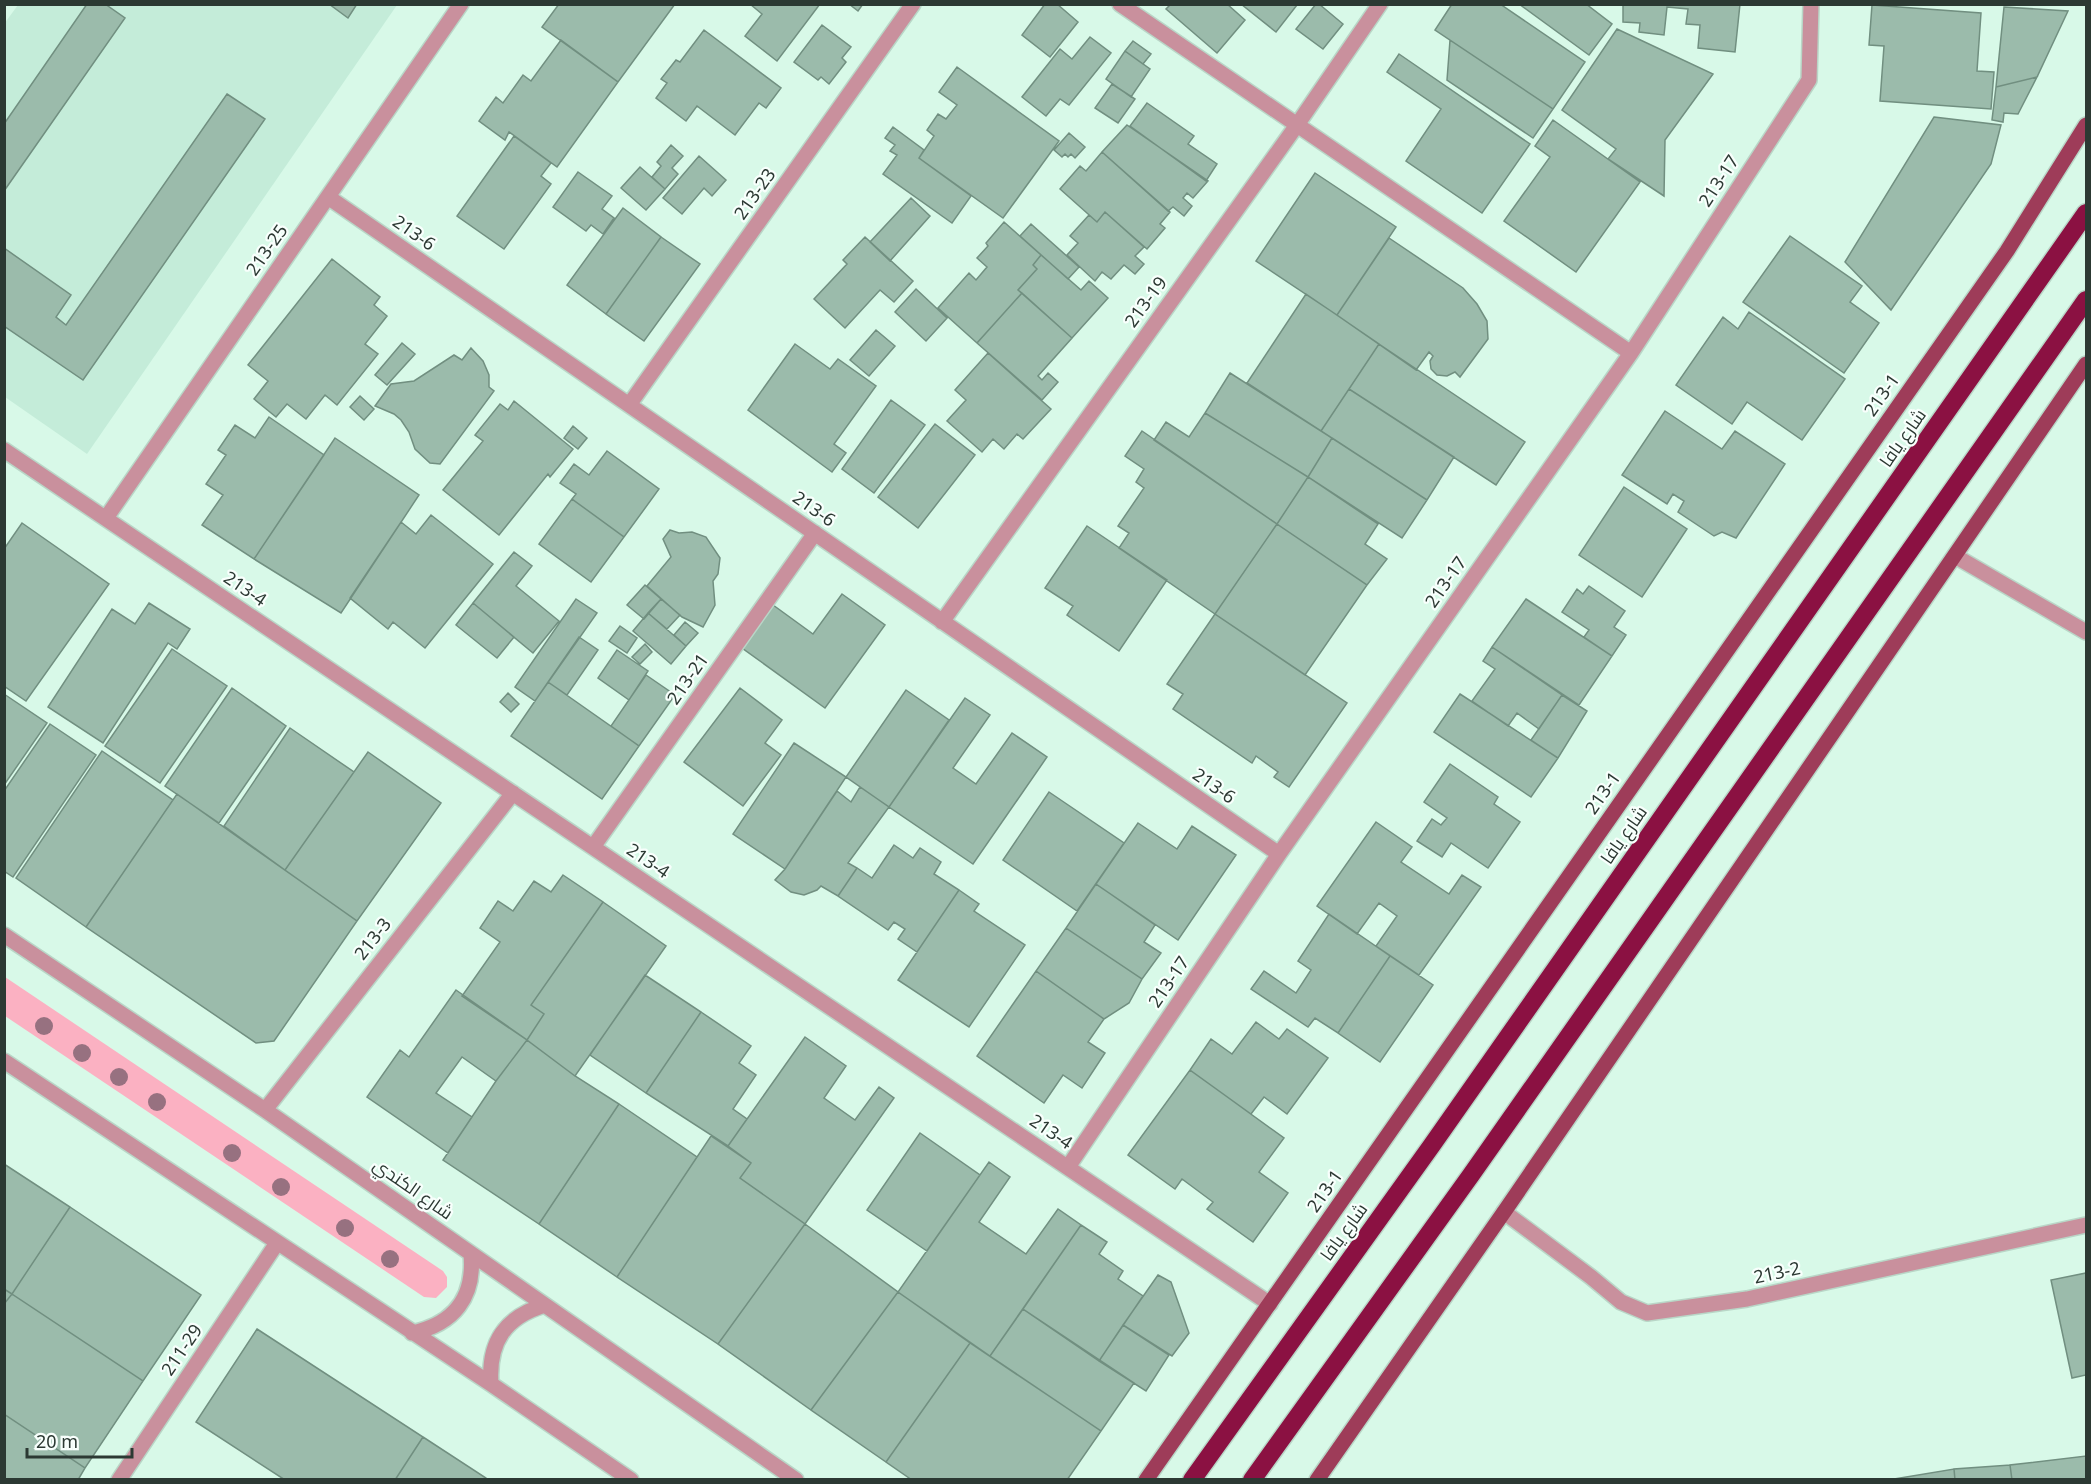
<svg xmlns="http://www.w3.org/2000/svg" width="2091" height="1484" viewBox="0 0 2091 1484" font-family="'Noto Sans',Cairo,sans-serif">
<rect width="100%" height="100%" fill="#d8f9e8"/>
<!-- built -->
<path fill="#c4ecd9" d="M18,5H397L87,454L5,397L4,24Z"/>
<!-- green -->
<path fill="#fbb1c2" d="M5,977L443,1271L447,1277V1287L436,1298L424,1297L5,1016Z"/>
<!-- building -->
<path fill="#9bbbab" stroke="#718f80" stroke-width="1.5" d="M87,4H105L125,18L4,191V124Z
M329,4H357L348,18Z
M559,4H675L618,82L542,27Z
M750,4H820L777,61L745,36L762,14Z
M849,4H863L858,11Z
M1045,4H1057L1078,22L1050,57L1022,35Z
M1171,4H1227L1245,20L1217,53L1166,9Z
M1241,4H1297V5L1276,32Z
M1316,4H1319L1343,24L1323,49L1296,29Z
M1452,4H1500L1585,62L1553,109L1435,30Z
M1519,4H1586L1612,24L1589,55Z
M1623,4H1740L1735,52L1698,48L1700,25L1686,24L1688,9L1667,7L1664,35L1639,32L1640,23L1623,22Z
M1872,5L1981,13L1977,71L1994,72L1991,109L1880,101L1884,46L1869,45Z
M2004,7L2068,11L2037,77L1996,87Z
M822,25L851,47L842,58L846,62L829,84L821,77L818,80L794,62Z
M1617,29L1713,74L1665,140L1664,196L1608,159L1616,149L1562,110Z
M704,30L781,88L766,108L759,103L735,135L697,106L686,121L656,98L667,83L661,79L676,60L680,62Z
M1090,37L1111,53L1069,105L1060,99L1046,116L1022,97L1060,49L1072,59Z
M561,40L618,82L557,167L509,132L505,140L479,121L496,97L503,103L523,75L531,81Z
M1450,40L1553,109L1533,138L1447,80Z
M1133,41L1151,54L1143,64L1125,51Z
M1125,51L1150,69L1131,97L1106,79Z
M1399,54L1530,144L1482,213L1406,161L1441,109L1387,72Z
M957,67L1059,141L1003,218L919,158L934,136L927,130L938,114L946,119L957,105L939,92Z
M2037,77L2018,114L2004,113L2003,122L1992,120L1996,87Z
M1112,84L1135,99L1118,123L1095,108Z
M227,94L265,119L83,380L4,326V248L71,295L56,317L66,325Z
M1147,103L1194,136L1188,144L1217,164L1206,181L1130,126Z
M1934,117L2001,125L1991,164L1891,310L1845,262Z
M1553,120L1640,182L1576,272L1504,221L1550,157L1535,146Z
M1127,125L1208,181L1193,198L1187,193L1183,198L1192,206L1184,216L1173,207L1168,211L1102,152Z
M893,127L924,150L919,158L971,196L952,223L883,174L897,155L890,151L895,145L885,138Z
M1069,133L1085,147L1075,158L1071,154L1068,157L1065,154L1062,157L1054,150Z
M514,136L551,163L541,176L551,184L504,249L457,216Z
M671,145L683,156L672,168L678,174L665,189L652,177L661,166L657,162Z
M1102,152L1170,212L1160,224L1165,228L1147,249L1105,212L1097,222L1060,189L1080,166L1086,171Z
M699,156L726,180L712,196L704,188L682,214L663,198Z
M640,167L665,189L646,210L621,188Z
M578,172L612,196L602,209L614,218L603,234L591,225L586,231L553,207Z
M1315,173L1396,227L1337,315L1256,261Z
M911,198L930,216L890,261L870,242Z
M623,208L661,237L606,314L567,285Z
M1105,212L1144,247L1135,256L1144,264L1135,274L1124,265L1111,279L1102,272L1095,281L1067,255L1078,243L1070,236L1089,215L1097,222Z
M1004,222L1041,255L1033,265L1037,269L1018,290L1022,293L977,343L938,308L969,273L976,280L987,267L977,258L988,246L986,243Z
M1031,224L1079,267L1068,279L1020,236Z
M1790,236L1862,286L1850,302L1879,323L1844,373L1743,302Z
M661,237L700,264L644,341L606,314Z
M865,237L913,281L894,302L880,290L845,328L814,299L847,264L843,260Z
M1389,238L1463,288L1477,304L1487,321L1488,339L1460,377L1455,372L1447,376L1437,375L1431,369L1430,361L1433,356L1429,352L1416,370L1337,315Z
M1041,255L1081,290L1089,281L1108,298L1072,338L1018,290L1037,269L1033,265Z
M332,259L380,297L374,305L387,316L365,344L378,354L337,405L325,395L306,419L287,404L276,417L254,399L268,381L248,365Z
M916,289L947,318L926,341L895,312Z
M1022,293L1072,338L1038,376L1042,380L1048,373L1058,382L1042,400L977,343Z
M1306,294L1379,344L1321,431L1247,383Z
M1749,312L1845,379L1802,440L1747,402L1732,424L1676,385L1723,317L1738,329Z
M876,330L895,346L869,376L850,360Z
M402,343L415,354L387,385L375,375Z
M795,344L830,369L838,359L876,386L834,444L846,453L832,472L748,410Z
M1379,344L1525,442L1496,485L1349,389Z
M471,348L483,361L489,375V387L494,391L440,464L430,463L415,449L409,432L401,420L394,414L375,406L391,384L414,381L454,355L462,360Z
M988,353L1051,409L1023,439L1017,434L1004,449L993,439L982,452L947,421L966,400L955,390Z
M1230,373L1332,438L1308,477L1205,413Z
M1349,389L1454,457L1427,500L1321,431Z
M360,396L374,409L364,420L350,407Z
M891,400L925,425L874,493L842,469Z
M514,401L573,449L550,477L548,474L499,535L443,490L483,441L475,435L500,404L508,410Z
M1665,411L1722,449L1735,431L1785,464L1736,538L1722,532L1714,536L1678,512L1684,501L1673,494L1667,504L1622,475Z
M1205,413L1308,477L1277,524L1154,440L1166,422L1189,437Z
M269,417L324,455L254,559L202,525L223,495L206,484L226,455L218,450L235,425L255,438Z
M935,424L975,455L918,528L878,497Z
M573,426L587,438L578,449L564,438Z
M1142,431L1277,524L1215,614L1119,548L1129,533L1118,526L1144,488L1136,482L1144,469L1125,456Z
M335,438L419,495L341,613L254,559Z
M1332,438L1427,500L1402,538L1308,477Z
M607,451L659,489L624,537L572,499L576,494L560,483L574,464L589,475Z
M1308,477L1378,524L1365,544L1387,559L1367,585L1277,524Z
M1624,487L1687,529L1642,597L1579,555Z
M572,499L624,537L591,582L539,544Z
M431,515L493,564L425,648L393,622L388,629L350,598L401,522L416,534Z
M22,523L109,584L26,701L4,686V549Z
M1277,524L1367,585L1305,675L1215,614Z
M1087,526L1167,580L1119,651L1067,615L1073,606L1045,588Z
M670,530L679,533L692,532L706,537L720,558L718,574L713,581L715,605L703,627L682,617L647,586L671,557L663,539Z
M514,552L532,566L516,586L559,621L533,653L473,603Z
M645,585L661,599L644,619L627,605Z
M1589,586L1625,611L1614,627L1626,635L1612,656L1584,637L1589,630L1562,612L1577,589L1583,594Z
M842,594L885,625L825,708L742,648L773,605L813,634Z
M576,599L597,613L535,701L515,687Z
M661,599L680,615L667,629L648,613Z
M1526,599L1612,656L1579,705L1492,647Z
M149,603L190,629L177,649L168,643L103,743L48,707L112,609L135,624Z
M473,603L514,637L497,658L456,625Z
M648,613L686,646L671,664L633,631Z
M1215,614L1347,703L1289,787L1274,777L1278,772L1256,756L1252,763L1173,709L1183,694L1167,684Z
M685,622L698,633L686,646L674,635Z
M620,626L637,638L627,653L609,641Z
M579,637L598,650L567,695L548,682Z
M645,644L652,652L640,664L632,657Z
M1492,647L1562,695L1539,729L1517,713L1508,726L1472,701L1495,669L1483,661Z
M172,649L227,686L160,783L105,746Z
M617,650L648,671L629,700L598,678Z
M646,675L675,695L639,746L611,726Z
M548,682L639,746L602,799L511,736Z
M232,688L286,726L219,823L165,786Z
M740,688L782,720L765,743L781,755L743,806L684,762Z
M906,690L949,720L889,807L846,777Z
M508,693L519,704L511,712L500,702Z
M4,694L47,723L4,785Z
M1460,694L1558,758L1531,797L1434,732Z
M1562,695L1587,711L1558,758L1531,740Z
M965,698L990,715L953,768L976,784L1012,733L1047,757L973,864L889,807Z
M50,724L96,755L13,877L4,871V791Z
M290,728L354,772L285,870L224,826Z
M794,743L846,777L785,869L733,834Z
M102,751L173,800L86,927L16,878Z
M368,752L441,803L357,921L285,870Z
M1450,764L1498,797L1494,804L1520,822L1488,868L1451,843L1442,857L1417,841L1432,819L1441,825L1447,818L1424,802Z
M860,787L889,807L848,863L857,868L838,896L821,886L817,890L804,895L791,892L775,880L785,869L837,791L851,802Z
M1049,792L1124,843L1077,911L1003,860Z
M177,794L357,921L274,1041L256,1043L86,927Z
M1376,822L1412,847L1401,862L1449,894L1462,875L1481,887L1419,975L1376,946L1397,916L1379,903L1357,934L1317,906Z
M1138,823L1177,849L1192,826L1236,855L1178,940L1096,884Z
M894,845L913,858L920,848L941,862L934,874L959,890L917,952L898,939L905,929L894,922L888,930L838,896L857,868L872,878Z
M563,875L603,902L531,1005L544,1014L527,1040L462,996L500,942L480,928L498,901L513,911L534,881L551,892Z
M1096,884L1155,925L1144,942L1161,953L1142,979L1066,928Z
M959,890L979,904L974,911L1025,945L969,1027L898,980Z
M603,902L666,946L575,1076L527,1040L544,1014L531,1005Z
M1329,914L1390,956L1338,1033L1315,1018L1308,1027L1251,989L1264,971L1296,993L1311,970L1298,961Z
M1066,928L1142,979L1129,1003L1104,1019L1036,971Z
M1390,956L1433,985L1380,1062L1338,1033Z
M1036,971L1104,1019L1088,1042L1105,1053L1082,1088L1063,1075L1044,1103L977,1056Z
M645,975L701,1012L646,1093L590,1055Z
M456,990L527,1040L496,1081L462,1057L436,1093L472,1117L448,1153L367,1097L400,1050L409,1057Z
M701,1012L751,1046L739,1063L756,1075L733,1109L747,1119L728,1146L646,1093Z
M1256,1022L1279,1039L1287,1029L1328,1058L1287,1114L1264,1097L1251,1114L1190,1070L1211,1039L1232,1054Z
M805,1037L846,1066L824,1098L855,1120L879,1087L894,1098L805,1224L740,1178L751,1163L728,1146Z
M527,1040L575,1076L619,1104L539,1224L443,1160L496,1081Z
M1190,1070L1284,1138L1259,1172L1288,1193L1253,1242L1207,1209L1213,1202L1182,1179L1175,1189L1128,1155Z
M619,1104L697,1157L617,1277L539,1224Z
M920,1133L980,1175L927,1251L867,1210Z
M711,1136L751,1163L740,1178L805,1224L718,1344L617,1277Z
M989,1162L1010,1177L979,1222L1026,1254L1058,1209L1081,1225L990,1356L898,1292Z
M4,1164L70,1207L12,1294L4,1289Z
M70,1207L201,1295L143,1381L12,1294Z
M805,1224L898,1292L811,1410L718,1344Z
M1081,1225L1107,1242L1099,1254L1123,1271L1118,1279L1143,1296L1099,1361L1023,1309Z
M2086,1273V1375L2072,1378L2051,1280Z
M1158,1275L1171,1282L1189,1333L1172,1356L1123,1325Z
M4,1289L12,1294L4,1304Z
M898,1292L970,1343L886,1462L811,1410Z
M12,1294L143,1381L85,1468L4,1414V1304Z
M1023,1309L1134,1383L1101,1431L990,1356Z
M1123,1325L1169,1355L1146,1391L1099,1361Z
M257,1329L423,1437L395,1480H285L196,1422Z
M970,1343L1101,1431L1067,1480H912L886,1462Z
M4,1414L85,1468L78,1480H4Z
M423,1437L486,1478L487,1480H395Z
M2086,1456V1480H2012L2010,1465Z
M2010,1465L2012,1480H1955L1954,1469Z
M1954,1469L1955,1480H1888Z"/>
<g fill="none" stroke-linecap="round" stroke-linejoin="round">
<!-- minor casing -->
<g stroke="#b9d6c7" stroke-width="18">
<path id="minor" d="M1120,4L1631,353
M328,197L1279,854
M629,405L913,4
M4,450L1270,1304
M106,518L461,4
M1955,556L2086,632
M942,622L1297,125L1380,4
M593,847L815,533
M4,935L265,1110L796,1480
M4,1061L491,1384L631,1480
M265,1110L513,793
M1068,1167L1279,854L1631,353L1809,80L1811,4
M1504,1212L1591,1277L1621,1302L1647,1313L1747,1299L2086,1225
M412,1333C454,1324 475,1297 471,1254
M491,1384C488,1342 505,1317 545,1305
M119,1480L277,1243"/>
</g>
<!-- major casing -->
<g stroke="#b9d6c7" stroke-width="18">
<path id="major" d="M1146,1480L2007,251L2086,125
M1317,1480L1504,1212L2086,364"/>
</g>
<!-- highway casing -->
<g stroke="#b9d6c7" stroke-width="21">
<path id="highway" d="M1192,1480L1432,1145L2086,213
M1252,1480L1471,1175L2086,300"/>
</g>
<!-- minor -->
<use href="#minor" stroke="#c9909d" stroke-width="15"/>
<!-- major -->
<use href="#major" stroke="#9e3c59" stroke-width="15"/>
<!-- highway -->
<use href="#highway" stroke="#8b1142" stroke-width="18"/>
</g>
<!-- trees -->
<g fill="#977180">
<circle cx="44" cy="1026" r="9"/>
<circle cx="82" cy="1053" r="9"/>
<circle cx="119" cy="1077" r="9"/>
<circle cx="157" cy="1102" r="9"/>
<circle cx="232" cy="1153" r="9"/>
<circle cx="281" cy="1187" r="9"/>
<circle cx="345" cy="1228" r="9"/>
<circle cx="390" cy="1259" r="9"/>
</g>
<g text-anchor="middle" stroke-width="4.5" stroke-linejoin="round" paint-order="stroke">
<!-- street labels -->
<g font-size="18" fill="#2c3933" stroke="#f8fffc">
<text transform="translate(1719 181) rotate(-57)" y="6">213-17</text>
<text transform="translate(755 194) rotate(-55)" y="6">213-23</text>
<text transform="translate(414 233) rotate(35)" y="6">213-6</text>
<text transform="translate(267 250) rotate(-55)" y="6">213-25</text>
<text transform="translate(1146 302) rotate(-54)" y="6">213-19</text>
<text transform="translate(1882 395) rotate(-55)" y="6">213-1</text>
<text transform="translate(1903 438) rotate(-55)" y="6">شارع يافا</text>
<text transform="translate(814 509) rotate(35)" y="6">213-6</text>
<text transform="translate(1446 582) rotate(-55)" y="6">213-17</text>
<text transform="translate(245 589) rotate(34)" y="6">213-4</text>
<text transform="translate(688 679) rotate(-55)" y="6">213-21</text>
<text transform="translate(1214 786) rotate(35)" y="6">213-6</text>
<text transform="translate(1603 793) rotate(-55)" y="6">213-1</text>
<text transform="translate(1624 835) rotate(-55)" y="6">شارع يافا</text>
<text transform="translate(648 861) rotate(34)" y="6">213-4</text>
<text transform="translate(373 939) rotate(-52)" y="6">213-3</text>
<text transform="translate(1169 982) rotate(-56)" y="6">213-17</text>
<text transform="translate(1051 1132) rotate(34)" y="6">213-4</text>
<text transform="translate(413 1189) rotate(35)" y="6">شارع الكندي</text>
<text transform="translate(1325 1191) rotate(-55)" y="6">213-1</text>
<text transform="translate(1344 1232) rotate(-54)" y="6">شارع يافا</text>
<text transform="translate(1777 1273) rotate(-12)" y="6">213-2</text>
<text transform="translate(182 1350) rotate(-56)" y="6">211-29</text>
</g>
</g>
<!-- border -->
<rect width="2091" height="1484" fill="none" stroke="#2c3933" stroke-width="12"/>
<!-- scale -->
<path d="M27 1448v9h105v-9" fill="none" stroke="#2c3933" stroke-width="3"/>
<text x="36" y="1448" font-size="18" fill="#2c3933" stroke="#f8fffc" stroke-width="4.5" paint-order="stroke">20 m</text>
</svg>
